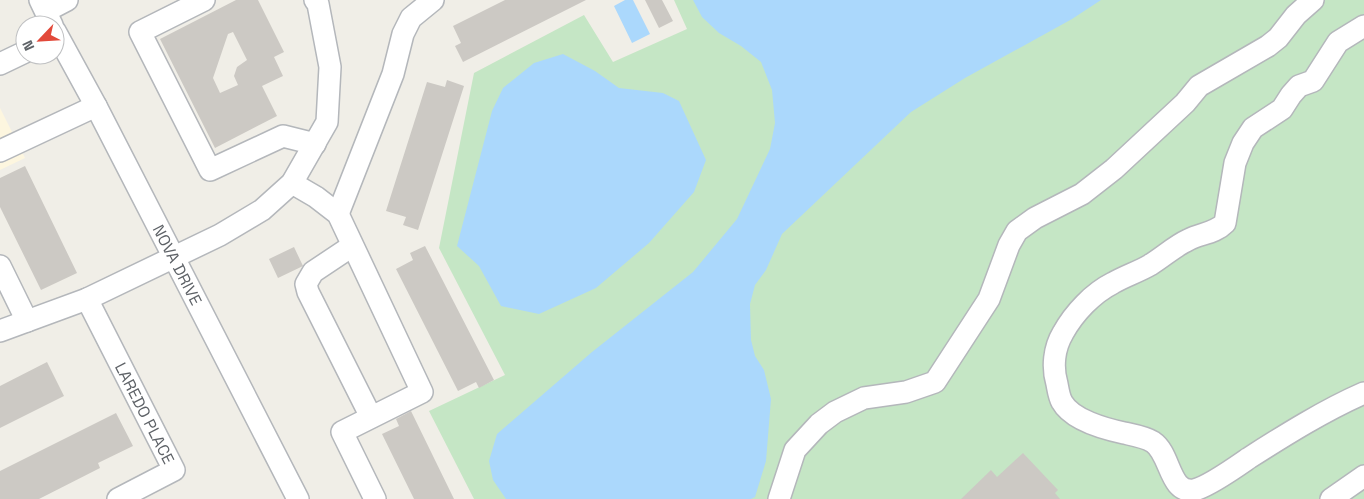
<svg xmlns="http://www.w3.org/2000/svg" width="1364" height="499" viewBox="0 0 1364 499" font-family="'Space Grotesk',sans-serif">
<rect width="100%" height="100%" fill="#f0eee7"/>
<!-- commercial -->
<path fill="#fdf6df" d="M0,108L25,158L0,170Z"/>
<!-- green -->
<path fill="#c5e6c5" d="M674,0H1364V499H474L429,411L505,375L439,248L474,73L584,15L613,62L687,29Z"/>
<!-- water -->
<path fill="#abd8fc" d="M625,0H633L650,34L632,43L614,6Z
M693,0H1101L1072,19L965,78L911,112L782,234L766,270L755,285L750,304L751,340L755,356L764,370L771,399L766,461L755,497L751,499H506L493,480L489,461L497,434L592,352L693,272L737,219L770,149L775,123L772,90L761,62L741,46L719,33L702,17Z
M563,54L595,71L619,88L663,93L679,101L706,160L694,192L649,243L596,288L539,314L501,306L479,266L457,246L492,111L503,88L534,63Z"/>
<!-- building -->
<path fill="#ccc9c4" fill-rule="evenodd" d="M236,0H258L284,52L274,57L283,76L262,86L277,116L215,148L160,39ZM233,32L247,60L237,67L234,76L238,85L220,93L213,78L228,34Z
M505,0H586L463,62L455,46L461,43L453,26Z
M645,0H662L673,21L659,28Z
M447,80L464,86L418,230L403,225L406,217L386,211L427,82L445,87Z
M25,166L77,273L41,290L0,207V178Z
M425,246L494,380L479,388L476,382L458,391L396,269L413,260L410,253Z
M294,247L303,266L278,278L269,259Z
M47,362L64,396L0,428V386Z
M411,411L454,499H414L382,434L399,426L396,419Z
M116,413L133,446L98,463L100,468L39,499H0V471Z
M1023,453L1058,490L1055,493L1060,499H961L991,470L997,477Z"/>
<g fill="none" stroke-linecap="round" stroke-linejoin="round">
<!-- minor casing -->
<g stroke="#b4b7bb" stroke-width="24">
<g id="minor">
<path d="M40,0L52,25"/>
<path d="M204,0L140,32L210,170L283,136L315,144"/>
<path d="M46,11L67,0"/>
<path d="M1364,26L1338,42L1313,81L1299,86L1291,95L1282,109L1253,128L1243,143L1235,163L1225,223C1214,234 1201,233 1188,240C1175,246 1163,257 1150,265C1138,272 1125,276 1113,283C1093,293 1074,313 1063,333C1054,348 1052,367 1057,384C1058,389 1059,397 1062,402C1072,420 1105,429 1124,433C1133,435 1145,437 1153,442C1171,454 1169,494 1194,490C1208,487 1236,467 1249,458C1285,435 1325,410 1364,393"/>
<path id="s1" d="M55,31L96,106L298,499"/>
<path d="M0,64L25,52"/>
<path d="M0,151L96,106"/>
<path d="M292,183L316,197L338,214L422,392L342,432L375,499"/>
<path d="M338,214L393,74L403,34L411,18L433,0"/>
<path d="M352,246L313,272L306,284L308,292L371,417"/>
<path d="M0,266L27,321"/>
<path id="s2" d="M87,299L174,470L118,499"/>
<path d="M0,331L87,299L220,235L262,210L292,183L327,122L330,67L318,4L315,0"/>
<path d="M779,499L795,450L819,424L835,412L864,398L906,392L935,382L989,299L1009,245L1017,231L1035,218L1082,194L1114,169L1185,103L1199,86L1268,46L1278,38L1296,15L1313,0"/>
<path d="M1331,499L1364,476"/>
</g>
</g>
<!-- minor -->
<use href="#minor" stroke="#fff" stroke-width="21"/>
</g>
<g text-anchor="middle" stroke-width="4" stroke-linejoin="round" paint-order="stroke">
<!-- street labels -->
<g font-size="16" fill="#5e6267" stroke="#fff">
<text dy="6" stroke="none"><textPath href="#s1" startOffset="264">NOVA DRIVE</textPath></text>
<text dy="6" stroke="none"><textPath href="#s2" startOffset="128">LAREDO PLACE</textPath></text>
</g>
</g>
<!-- north arrow -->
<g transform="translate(40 40) rotate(245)"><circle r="24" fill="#ffffff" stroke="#bfc0c2"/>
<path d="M0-4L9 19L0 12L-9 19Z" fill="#e2493a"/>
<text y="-8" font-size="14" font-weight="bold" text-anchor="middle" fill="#5e6267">N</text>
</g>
</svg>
